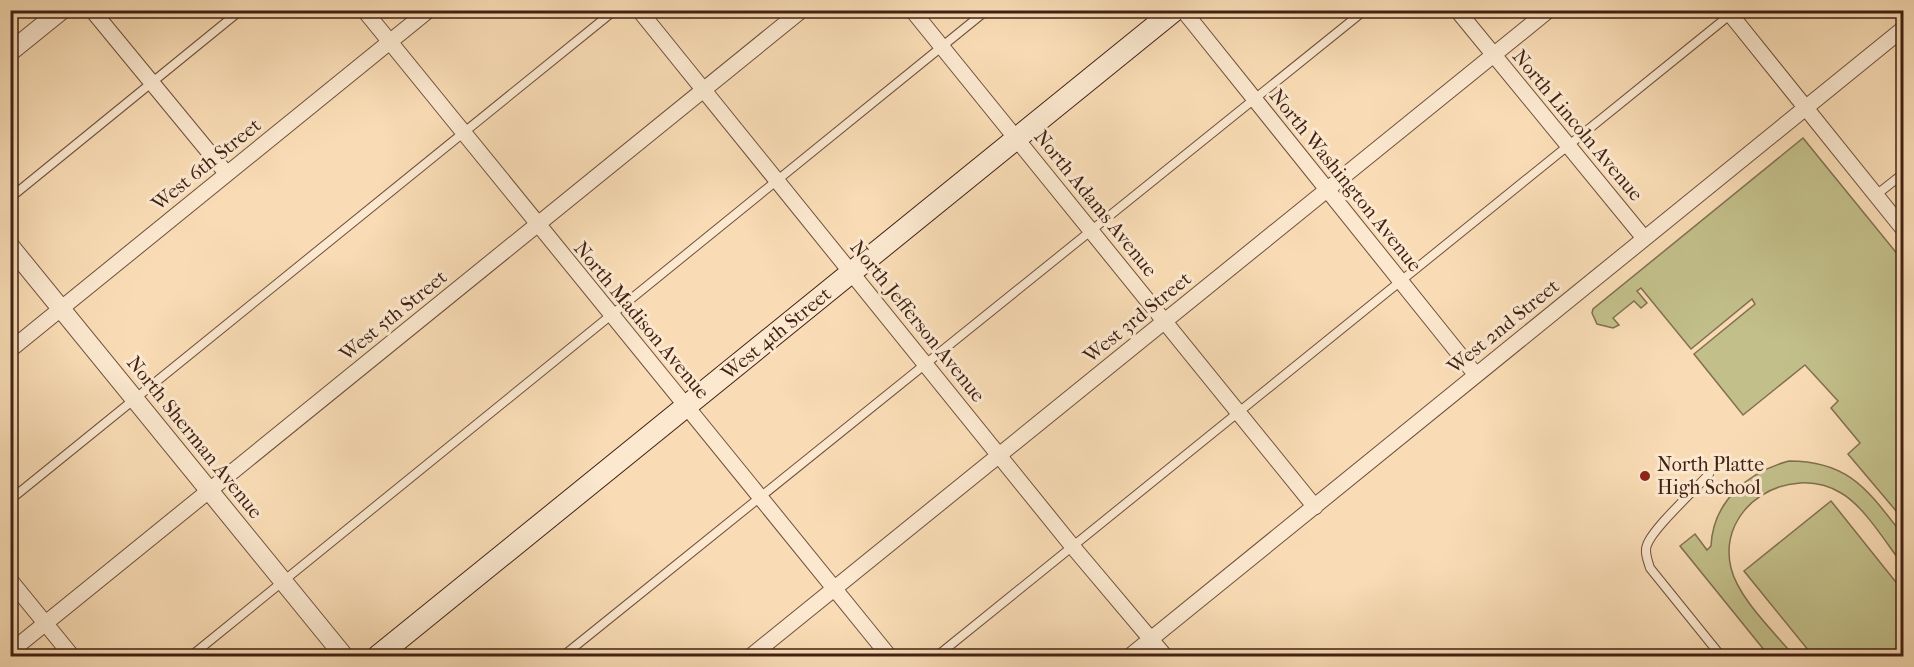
<svg xmlns="http://www.w3.org/2000/svg" width="1914" height="667" viewBox="0 0 1914 667" font-family="'IM FELL French Canon',serif">
<rect width="100%" height="100%" fill="#f9dcb5"/>
<filter id="stains"><feTurbulence type="fractalNoise" baseFrequency=".00333" numOctaves="4"/><feColorMatrix values="0 0 0 0 .2 0 0 0 0 .09 0 0 0 0 .02 0 0 0 .5 -.17"/></filter>
<radialGradient id="worn" r=".72"><stop offset=".6" stop-color="#630" stop-opacity="0"/><stop offset="1" stop-color="#630" stop-opacity=".3"/></radialGradient>
<!-- green -->
<path fill="#c2bf8a" stroke="#827050" stroke-width="1.5" d="M1803,138L1903,261L1904,507L1897,512L1848,454L1860,443L1831,408L1838,401L1805,365L1743,415L1694,354L1755,304L1752,299L1691,349L1641,288L1637,291L1647,303L1641,308L1634,301L1613,318L1619,325L1613,328L1597,324L1592,313L1593,309Z
M1789,461C1850,461 1868,491 1903,535V565C1886,543 1864,506 1841,493C1790,462 1716,506 1731,568C1738,598 1775,633 1794,656H1769L1680,546L1695,534L1707,550L1711,546C1713,501 1748,472 1789,461Z
M1831,501L1903,591V656H1813L1744,571Z"/>
<g fill="none" stroke-linecap="round" stroke-linejoin="round">
<!-- service casing -->
<g stroke="#6f503d" stroke-width="10">
<path id="service" d="M1876,195L1904,173
M10,198L241,10
M1709,474C1695,490 1653,528 1647,545C1644,552 1648,561 1650,568L1721,656
M10,500L615,10
M191,656L987,10
M563,656L1365,10
M937,656L1731,14"/>
</g>
<!-- minor casing -->
<g stroke="#6f503d" stroke-width="17">
<path id="minor" d="M92,10L227,174
M364,10C538,227 715,440 889,656
M639,10L1073,547L1165,656
M912,10L1315,507
M1183,10L1476,375
M1457,10L1644,238
M1727,10L1904,230
M10,350L429,10
M10,580L72,656
M10,652L802,10
M751,656L1549,10
M1130,656L1904,28"/>
</g>
<!-- tertiary casing -->
<g stroke="#6f503d" stroke-width="20">
<path id="tertiary" d="M10,52L62,10
M10,246L344,656"/>
</g>
<!-- secondary casing -->
<g stroke="#412115" stroke-width="23">
<path id="secondary" d="M378,656L1175,10"/>
</g>
<!-- service -->
<use href="#service" stroke="#fbe8cf" stroke-width="8"/>
<!-- minor -->
<use href="#minor" stroke="#fbe8cf" stroke-width="15"/>
<!-- tertiary -->
<use href="#tertiary" stroke="#fbe8cf" stroke-width="18"/>
<!-- secondary -->
<use href="#secondary" stroke="#fbe8cf" stroke-width="21"/>
</g>
<!-- markers -->
<circle fill="#8f2418" stroke="#fbe8cf" stroke-width="2" cx="1645" cy="476" r="6"/>
<g text-anchor="middle" stroke-width="6" stroke-linejoin="round" paint-order="stroke">
<!-- street labels -->
<g font-size="20" fill="#412115" stroke="#fbe8cf">
<text transform="translate(1578 125) rotate(50)" y="7">North Lincoln Avenue</text>
<text transform="translate(206 164) rotate(-39)" y="7">West 6th Street</text>
<text transform="translate(1346 180) rotate(51)" y="7">North Washington Avenue</text>
<text transform="translate(1096 203) rotate(51)" y="7">North Adams Avenue</text>
<text transform="translate(393 315) rotate(-39)" y="7">West 5th Street</text>
<text transform="translate(1137 317) rotate(-39)" y="7">West 3rd Street</text>
<text transform="translate(642 320) rotate(50)" y="7">North Madison Avenue</text>
<text transform="translate(918 321) rotate(51)" y="7">North Jefferson Avenue</text>
<text transform="translate(1503 326) rotate(-39)" y="7">West 2nd Street</text>
<text transform="translate(776 333) rotate(-39)" y="7">West 4th Street</text>
<text transform="translate(195 437) rotate(51)" y="7">North Sherman Avenue</text>
</g>
<!-- poi labels -->
<g font-size="20" fill="#412115" stroke="#fbe8cf" text-anchor="start">
<text x="1657" y="471">North Platte<tspan x="1657" dy="23">High School</tspan></text>
</g>
</g>
<!-- margin -->
<rect width="1914" height="667" fill="none" stroke="#f9dcb5" stroke-width="36"/>
<rect x="12" y="12" width="1890" height="643" fill="none" stroke="#412115" stroke-width="3"/>
<rect x="18" y="18" width="1878" height="631" fill="none" stroke="#412115" stroke-width="1.5"/>
<rect width="100%" height="100%" filter="url(#stains)"/>
<rect width="100%" height="100%" fill="url(#worn)"/>
</svg>
